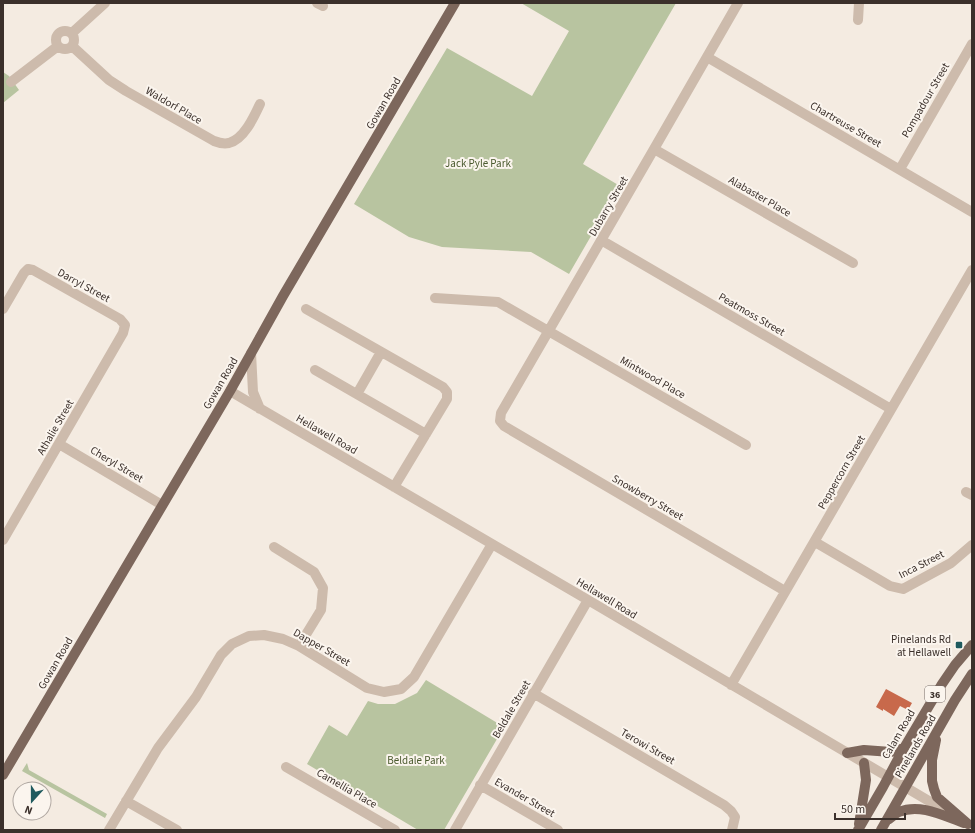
<svg xmlns="http://www.w3.org/2000/svg" width="975" height="833" viewBox="0 0 975 833" font-family="'Source Sans 3',sans-serif">
<rect width="100%" height="100%" fill="#f4ebe1"/>
<!-- green -->
<path fill="#b8c4a0" d="M521,3H676L583,164L620,186L569,274L531,252L442,247L409,237L354,204L447,48L532,96L569,31Z
M3,72L9,76L19,90L3,103Z
M426,680L504,727L444,830H418L307,764L329,725L347,736L368,701L378,704H395L417,693Z
M27,763L29,770L107,814L105,818L22,771Z"/>
<!-- building -->
<path fill="#c8694b" d="M886,689L912,703L908,710L900,706L894,716L883,709V711L876,707Z"/>
<g fill="none" stroke-linecap="round" stroke-linejoin="round">
<!-- minor -->
<path stroke="#cdbbac" stroke-width="10" d="M317,3L323,6
M738,3L654,149L501,413L500,421L504,426L785,591
M858,20L859,3
M56 40a9 9 0 1 1 18 0a9 9 0 1 1-18 0Z
M72,33L105,3
M72,46L109,80L126,91L214,141C219,143 224,144 229,143C244,139 254,117 260,104
M707,57L972,212
M11,82L58,46
M654,149L853,263
M900,169L972,44
M601,240L891,409
M435,298L498,302L746,445
M3,309L24,273L28,269L33,270L120,319L125,325L123,333L3,540
M306,309L443,387L447,392V399L394,487
M251,353L253,392L260,409
M315,370L426,434
M230,391L588,600L956,817
M357,394L381,352
M59,444L162,505
M966,492L972,495
M815,542L890,586L903,589L951,563L972,545
M274,547L314,572L323,588L321,610L299,646
M731,685L972,270
M533,693L724,805L731,811L735,817L732,830
M286,767L395,830
M480,785L558,830
M126,801L177,830
M109,830L158,748L196,697L221,655L232,644L249,636L264,635L283,639L299,646L367,688L384,692L401,689L414,677L492,544
M455,830L588,600"/>
<!-- major -->
<path stroke="#7d675c" stroke-width="10" d="M936,740L932,760V781L934,789L937,797L968,824
M847,753L864,750L891,752L904,748
M3,775L230,391L283,296L455,3
M889,819C892,817 896,813 899,812C920,803 944,816 964,823
M859,824L866,780L864,763
M858,830L883,787L904,748L942,684L955,665L972,645
M881,830L955,700L972,674"/>
</g>
<!-- markers -->
<rect fill="#1f5a5e" stroke="#fbf5ee" stroke-width="1.5" x="955" y="641" width="8" height="8" rx="2"/>
<g text-anchor="middle" stroke-width="4" stroke-linejoin="round" paint-order="stroke">
<!-- shield labels -->
<rect fill="#fbf5ee" stroke="#756b66" stroke-width="1" x="925" y="686" width="20" height="16" rx="3"/>
<g font-size="10" font-weight="bold" fill="#3b302b">
<text x="935" y="698">36</text>
</g>
<!-- street labels -->
<g font-size="11" fill="#3b302b" stroke="#fbf5ee">
<text transform="translate(925 100) rotate(-60)" y="4">Pompadour Street</text>
<text transform="translate(383 103) rotate(-60)" y="4">Gowan Road</text>
<text transform="translate(174 105) rotate(30)" y="4">Waldorf Place</text>
<text transform="translate(846 124) rotate(30)" y="4">Chartreuse Street</text>
<text transform="translate(760 196) rotate(30)" y="4">Alabaster Place</text>
<text transform="translate(608 206) rotate(-60)" y="4">Dubarry Street</text>
<text transform="translate(84 285) rotate(29)" y="4">Darryl Street</text>
<text transform="translate(752 314) rotate(30)" y="4">Peatmoss Street</text>
<text transform="translate(653 377) rotate(30)" y="4">Mintwood Place</text>
<text transform="translate(220 383) rotate(-60)" y="4">Gowan Road</text>
<text transform="translate(55 427) rotate(-60)" y="4">Athalie Street</text>
<text transform="translate(327 434) rotate(30)" y="4">Hellawell Road</text>
<text transform="translate(117 464) rotate(31)" y="4">Cheryl Street</text>
<text transform="translate(841 472) rotate(-60)" y="4">Peppercorn Street</text>
<text transform="translate(648 497) rotate(30)" y="4">Snowberry Street</text>
<text transform="translate(921 564) rotate(-27)" y="4">Inca Street</text>
<text transform="translate(607 598) rotate(31)" y="4">Hellawell Road</text>
<text transform="translate(322 647) rotate(30)" y="4">Dapper Street</text>
<text transform="translate(55 663) rotate(-60)" y="4">Gowan Road</text>
<text transform="translate(511 709) rotate(-60)" y="4">Beldale Street</text>
<text transform="translate(898 734) rotate(-60)" y="4">Calam Road</text>
<text transform="translate(648 746) rotate(30)" y="4">Terowi Street</text>
<text transform="translate(915 746) rotate(-60)" y="4">Pinelands Road</text>
<text transform="translate(347 788) rotate(30)" y="4">Camellia Place</text>
<text transform="translate(525 797) rotate(30)" y="4">Evander Street</text>
</g>
<!-- park labels -->
<g font-size="11" fill="#4a5a2e" stroke="#fbf5ee">
<text x="478" y="167">Jack Pyle Park</text>
<text x="416" y="764">Beldale Park</text>
</g>
<!-- poi labels -->
<g font-size="11" fill="#3b302b" stroke="#fbf5ee" text-anchor="end">
<text x="951" y="643">Pinelands Rd<tspan x="951" dy="13">at Hellawell</tspan></text>
</g>
</g>
<!-- border -->
<rect width="975" height="833" fill="none" stroke="#3b302b" stroke-width="8"/>
<!-- north arrow -->
<g transform="translate(32 801) rotate(201)"><circle r="19" fill="#fbf5ee" stroke="#aea6a0"/>
<path d="M0-3L7 15L0 10L-7 15Z" fill="#1f5a5e"/>
<text y="-6" font-size="11" font-weight="bold" text-anchor="middle" fill="#3b302b">N</text>
</g>
<!-- scale -->
<path d="M835 813v6h70v-6" fill="none" stroke="#3b302b" stroke-width="2"/>
<text x="841" y="813" font-size="12" fill="#3b302b" stroke="#fbf5ee" stroke-width="3" paint-order="stroke">50 m</text>
</svg>
